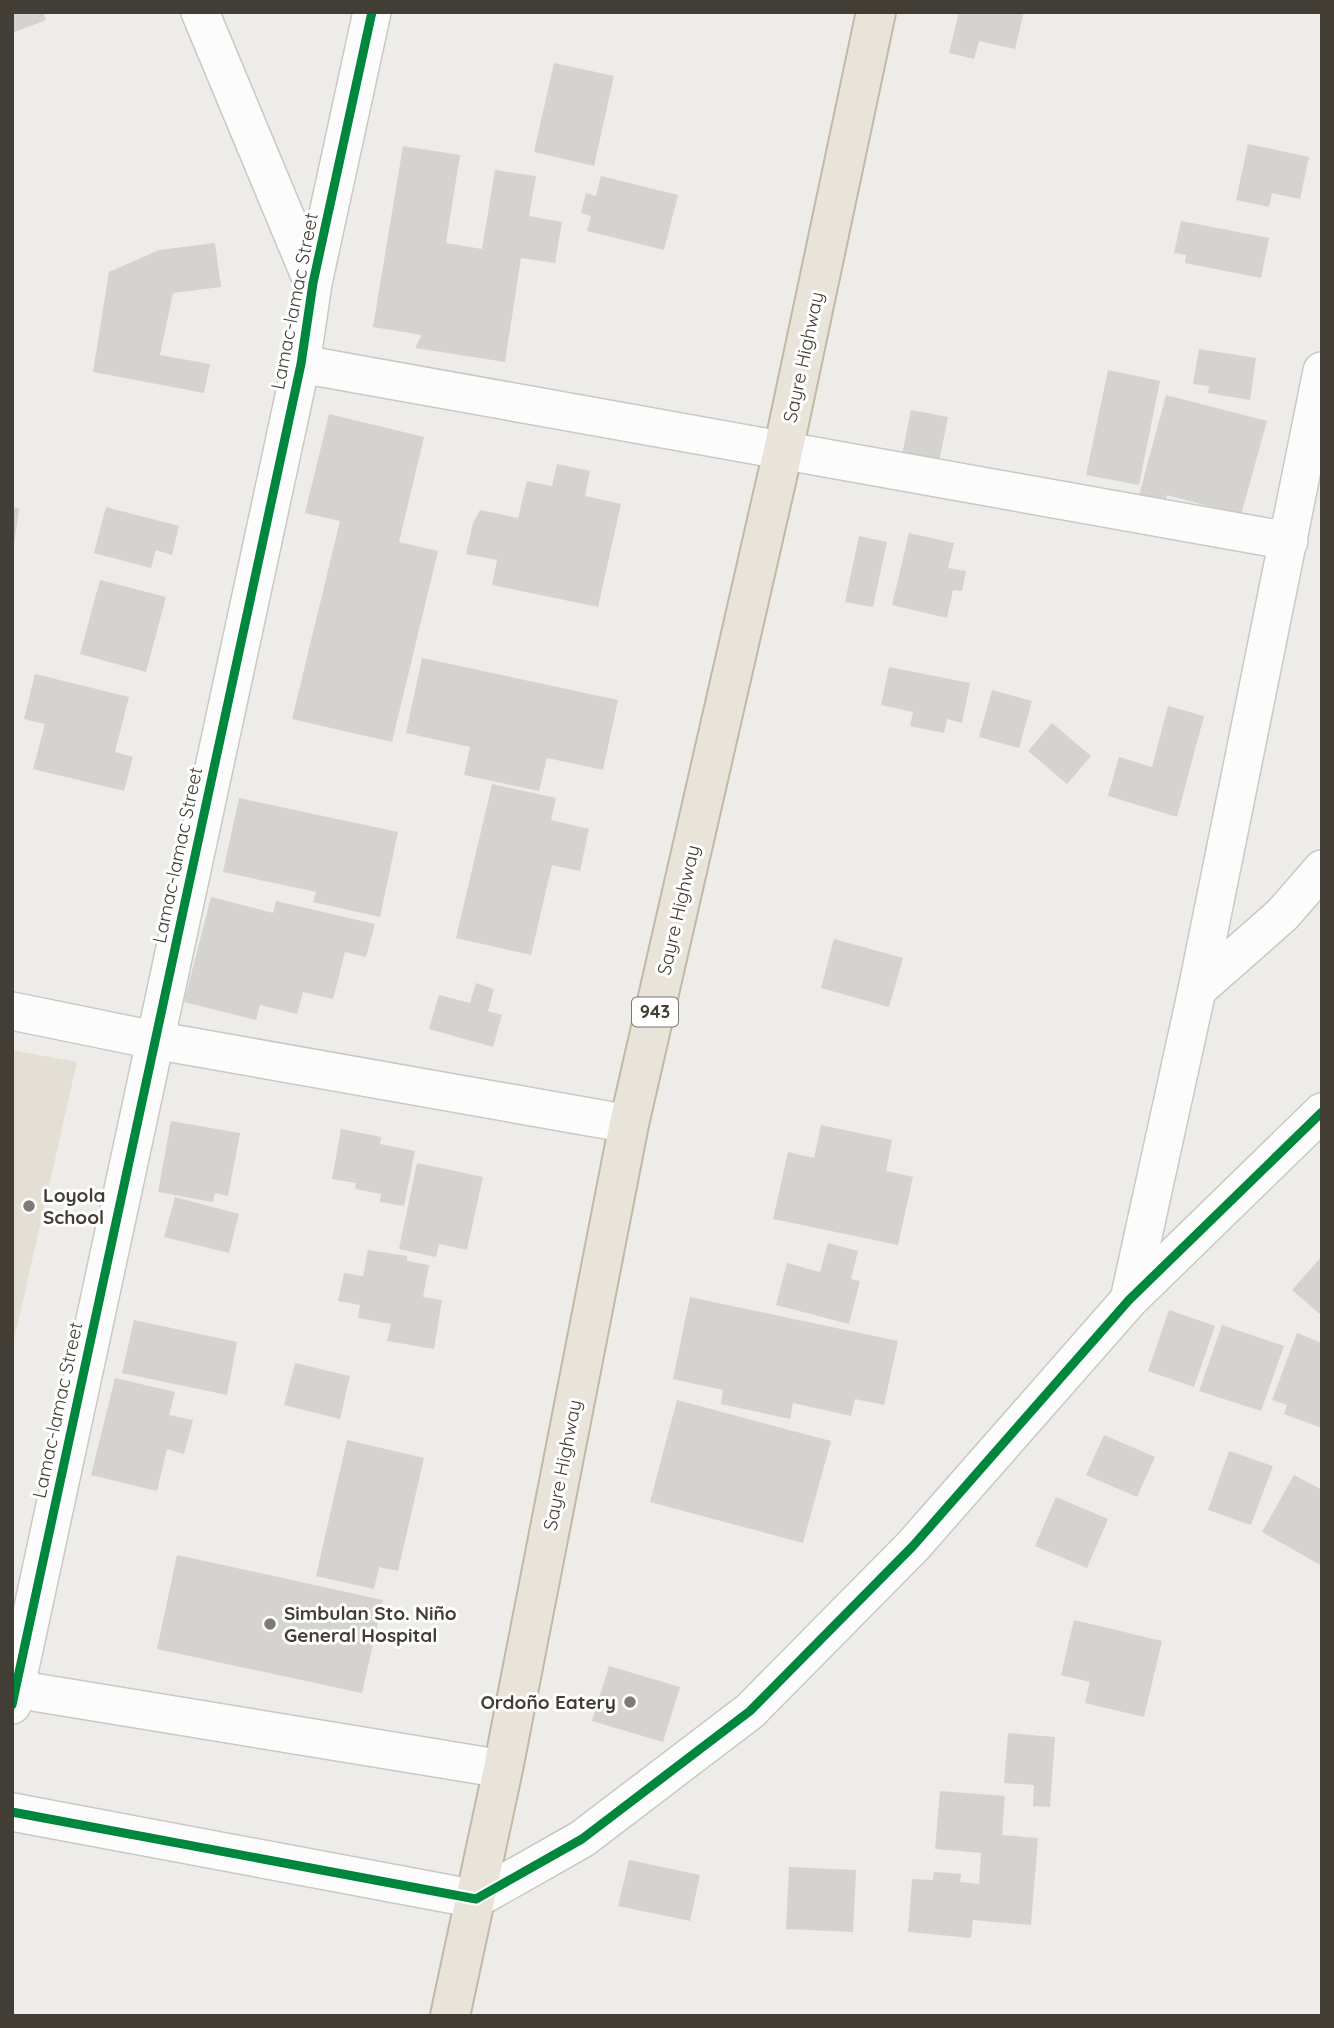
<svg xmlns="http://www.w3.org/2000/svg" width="1334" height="2028" viewBox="0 0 1334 2028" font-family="Quicksand,sans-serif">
<rect width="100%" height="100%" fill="#edece8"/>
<!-- education -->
<path fill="#e3dfd4" d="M12,1050L77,1062L12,1349Z"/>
<!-- building -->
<path fill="#d5d3cf" d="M12,12H43L46,20L12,33Z
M959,12H1024L1015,49L979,41L974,59L949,53Z
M554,63L614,76L594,166L534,152Z
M1248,144L1309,157L1300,199L1272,193L1269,207L1236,200Z
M403,146L460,155L446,243L482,249L495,170L536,176L529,216L562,222L555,263L521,258L505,362L415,348L422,335L373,327Z
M601,176L678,195L664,250L587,231L591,216L581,213L586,193L596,196Z
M1181,221L1269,238L1261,278L1185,263L1186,255L1174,253Z
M215,243L221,287L173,293L160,355L210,364L204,393L93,372L109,272L159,250Z
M1199,349L1256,358L1250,400L1208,393L1209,386L1193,384Z
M1108,370L1160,381L1139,485L1086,475Z
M1166,395L1267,421L1241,515L1167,495L1164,506L1138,499Z
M911,410L948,417L939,462L902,455Z
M329,414L424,437L399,542L438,551L392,742L292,719L340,521L305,513Z
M557,464L590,471L585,496L621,504L598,607L492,585L497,560L466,554L473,523L480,510L518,518L527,481L552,486Z
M12,507L19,508L14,545H12Z
M106,507L179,526L172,555L156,550L151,568L94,553Z
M909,533L954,543L948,568L966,571L962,591L953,590L947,618L892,605Z
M859,536L887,542L873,607L845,602Z
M100,580L166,597L146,672L80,654Z
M422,658L618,700L603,770L547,758L539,791L464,775L470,747L406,733Z
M889,667L970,683L962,723L947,719L944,733L910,726L913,712L881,705Z
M35,674L129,697L115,752L133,757L124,791L33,769L45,724L24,719Z
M992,690L1032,701L1019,748L979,737Z
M1168,706L1204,716L1177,817L1108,796L1119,757L1152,767Z
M1052,723L1091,756L1067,784L1028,751Z
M492,784L556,798L551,820L589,829L580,871L552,865L531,955L456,938Z
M239,798L398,832L380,917L313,902L316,892L223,872Z
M211,897L273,913L276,901L375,924L366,957L345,952L333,999L303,992L297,1014L260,1005L256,1020L184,1002Z
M834,939L903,958L889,1007L821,988Z
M476,983L494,989L488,1011L502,1015L493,1047L429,1029L439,995L470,1003Z
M171,1121L240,1133L228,1196L215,1193L213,1202L158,1192Z
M821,1125L892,1140L886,1171L913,1177L898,1245L773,1219L788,1152L814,1158Z
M341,1129L381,1137L380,1144L415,1151L404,1206L380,1202L381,1194L355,1189L356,1183L332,1179Z
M417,1163L483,1177L467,1250L439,1244L436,1257L399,1249Z
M175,1197L239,1214L229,1253L164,1237Z
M828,1243L858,1251L851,1279L860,1281L849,1324L776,1305L787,1263L820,1272Z
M368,1250L407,1256V1261L429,1265L423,1297L442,1300L434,1349L387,1341L391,1324L358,1318L360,1305L338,1301L344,1273L363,1276Z
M1322,1256V1316L1292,1290Z
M690,1297L898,1341L884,1405L855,1399L851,1416L793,1403L790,1419L721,1404L723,1390L673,1379Z
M1169,1310L1215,1326L1194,1387L1148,1371Z
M134,1320L237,1342L227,1395L122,1373Z
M1222,1325L1284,1346L1261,1411L1199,1391Z
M1297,1333L1322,1343V1428L1284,1414L1287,1405L1272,1400Z
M295,1363L350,1376L340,1419L284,1405Z
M115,1378L175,1392L169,1415L193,1420L184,1454L167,1449L157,1491L91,1475Z
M677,1400L831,1441L803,1543L650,1502Z
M1104,1435L1155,1457L1137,1497L1086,1475Z
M347,1440L424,1458L398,1571L379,1567L374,1589L316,1576Z
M1229,1451L1273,1466L1251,1525L1208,1510Z
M1294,1475L1322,1490V1566L1262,1532Z
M1056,1497L1108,1519L1087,1568L1035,1546Z
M177,1555L383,1600L362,1693L157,1649Z
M1074,1620L1162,1641L1144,1717L1085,1703L1090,1682L1061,1675Z
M609,1666L680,1687L663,1742L592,1721Z
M1008,1733L1055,1737L1050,1807L1033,1806L1034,1785L1004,1783Z
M940,1791L1005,1796L1002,1835L1038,1838L1031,1925L973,1920L971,1938L908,1932L912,1879L933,1880L934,1872L961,1874L960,1882L979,1884L981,1853L935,1849Z
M629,1860L700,1875L690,1921L618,1906Z
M789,1867L856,1870L853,1932L786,1929Z"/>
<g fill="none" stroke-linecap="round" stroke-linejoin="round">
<!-- street casing -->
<g stroke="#cac8c4" stroke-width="40">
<path id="street" d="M200,12L313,283
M301,364L1289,541
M1197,990L1283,914L1322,869
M12,1011L154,1040L629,1124
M1129,1300L1197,990L1322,371
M12,1690L15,1689L503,1769
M12,1705L301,364L313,283L372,12
M12,1812L476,1899L582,1839L750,1711L913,1546L1129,1300L1322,1112"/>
</g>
<!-- highway casing -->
<g stroke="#c2b8a6" stroke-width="42">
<path id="highway" d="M450,2016L503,1769L629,1124L783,451L876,12"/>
</g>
<!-- street -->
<use href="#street" stroke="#fcfcfc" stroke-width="37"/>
<!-- highway -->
<use href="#highway" stroke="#e9e4da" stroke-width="38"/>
<!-- cycleway casing -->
<g stroke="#fff" stroke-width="13">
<path id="cycleway" d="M12,1705L301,364L313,283L372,12
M12,1812L476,1899L582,1839L750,1711L913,1546L1129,1300L1322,1112"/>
</g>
<!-- cycleway -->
<use href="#cycleway" stroke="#00873e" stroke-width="9"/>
</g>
<!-- markers -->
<g fill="#7e7a74" stroke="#fff" stroke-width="2.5">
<circle cx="29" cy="1206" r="7"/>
<circle cx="270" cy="1624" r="7"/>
<circle cx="630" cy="1702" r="7"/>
</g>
<g text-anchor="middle" stroke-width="6" stroke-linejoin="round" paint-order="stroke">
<!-- shield labels -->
<rect fill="#fff" stroke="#7b7772" stroke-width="2" x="632" y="997.5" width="46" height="29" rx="5"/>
<g font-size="18" font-weight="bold" fill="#423d35">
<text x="655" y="1018">943</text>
</g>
<!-- street labels -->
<g font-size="19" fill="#423d35" stroke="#fff">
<text transform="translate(294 301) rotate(-79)" y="7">Lamac-lamac Street</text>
<text transform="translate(803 357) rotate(-78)" y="7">Sayre Highway</text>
<text transform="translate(177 855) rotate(-78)" y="7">Lamac-lamac Street</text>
<text transform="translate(678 910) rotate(-77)" y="7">Sayre Highway</text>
<text transform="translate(57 1410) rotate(-78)" y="7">Lamac-lamac Street</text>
<text transform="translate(562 1465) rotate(-79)" y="7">Sayre Highway</text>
</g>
<!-- poi labels -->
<g font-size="19" font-weight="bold" fill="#423d35" stroke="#fff" text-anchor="start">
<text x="43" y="1202">Loyola<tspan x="43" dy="22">School</tspan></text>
<text x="284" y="1620">Simbulan Sto. Niño<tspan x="284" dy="22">General Hospital</tspan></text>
<text x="616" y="1709" text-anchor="end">Ordoño Eatery</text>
</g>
</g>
<!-- border -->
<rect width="1334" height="2028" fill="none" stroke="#423d35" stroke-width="28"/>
</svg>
